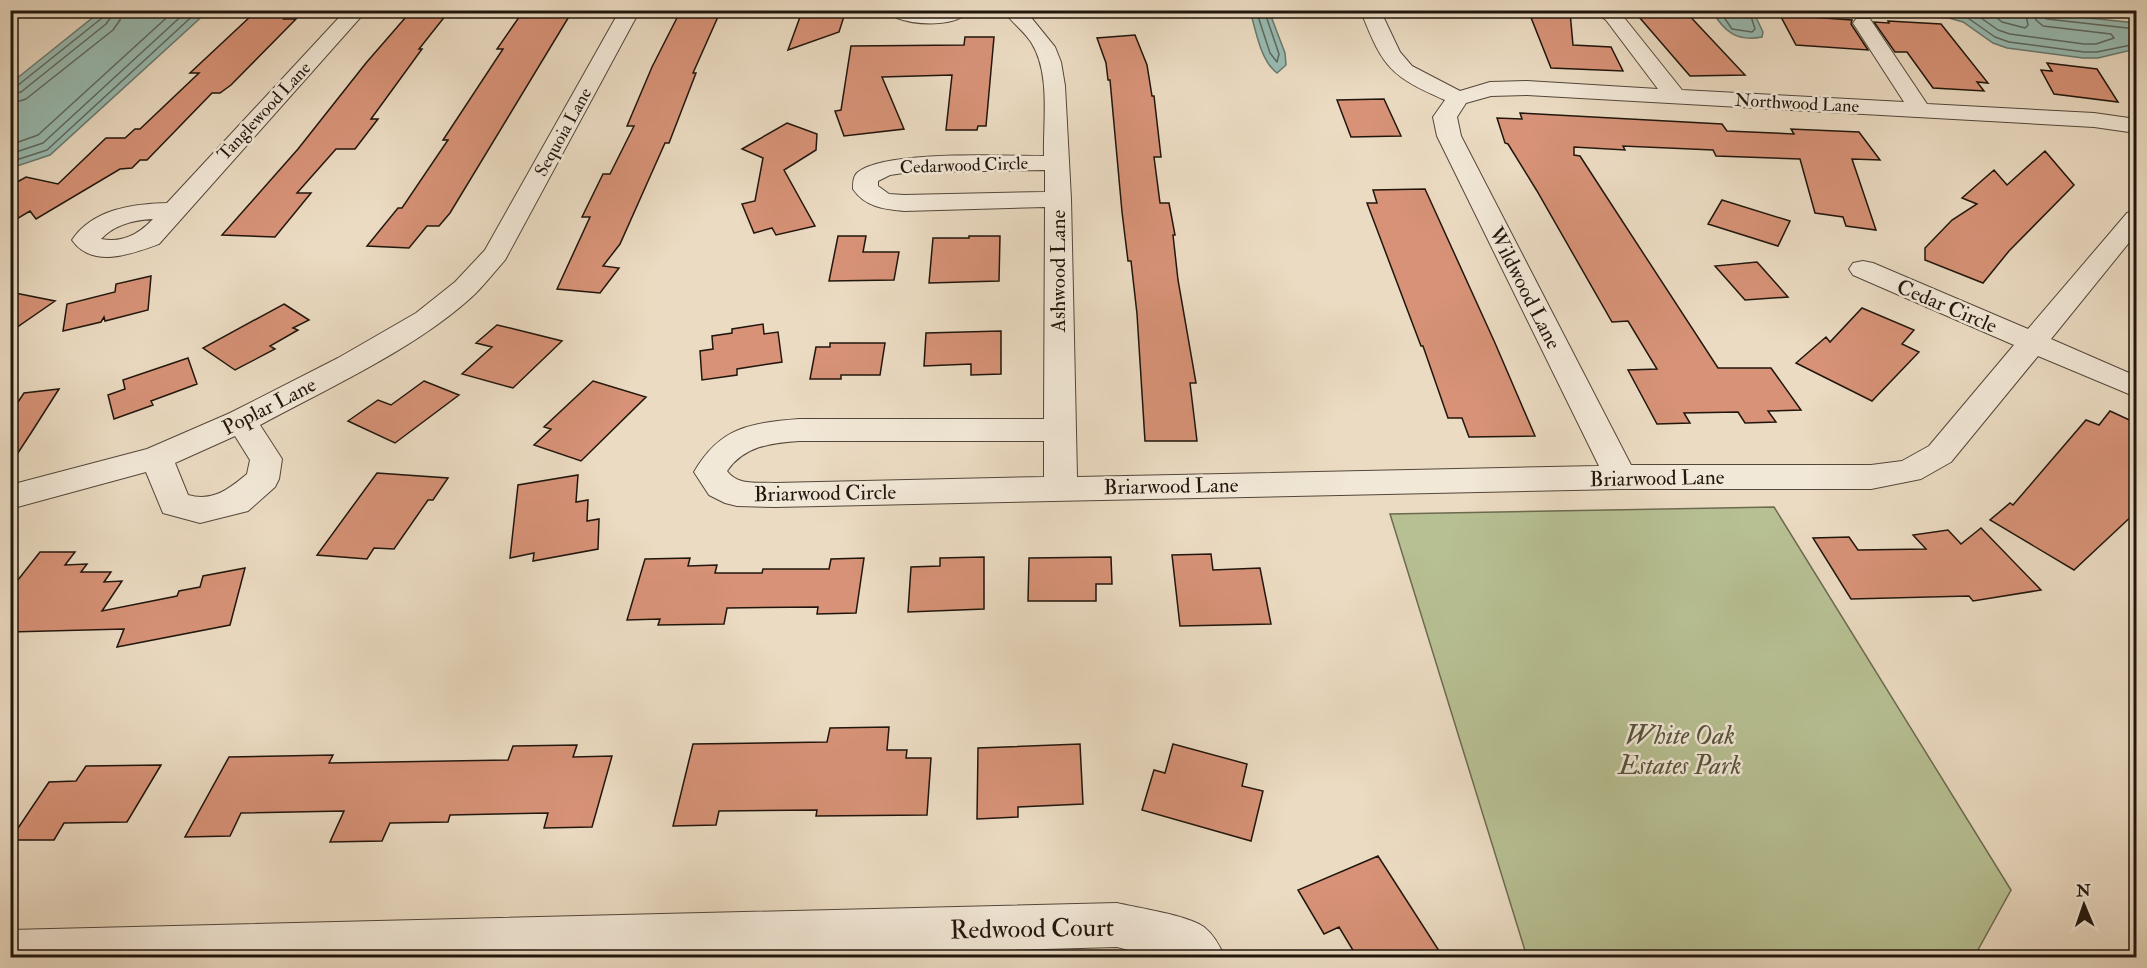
<svg xmlns="http://www.w3.org/2000/svg" width="2147" height="968" viewBox="0 0 2147 968" font-family="'IM FELL Double Pica',serif">
<rect width="100%" height="100%" fill="#ebdbc2"/>
<filter id="stains"><feTurbulence type="fractalNoise" baseFrequency=".00333" numOctaves="4"/><feColorMatrix values="0 0 0 0 .2 0 0 0 0 .09 0 0 0 0 .02 0 0 0 .5 -.17"/></filter>
<radialGradient id="worn" r=".72"><stop offset=".6" stop-color="#630" stop-opacity="0"/><stop offset="1" stop-color="#630" stop-opacity=".3"/></radialGradient>
<!-- green -->
<path fill="#b7c093" stroke="#6c6b50" stroke-width="1.5" d="M1774,507L2011,890L1974,957H1527L1390,514Z"/>
<!-- water -->
<path fill="#98bbb2" stroke="#687970" stroke-width="1.5" d="M101,11H208L50,155L11,168V83Z
M1250,11H1269L1285,53L1286,65L1277,73C1260,60 1256,30 1250,11Z
M1712,11H1756L1754,13L1763,32L1762,37C1736,42 1724,31 1712,11Z
M2022,11L2136,23V49L2098,58H2083L2007,48L1993,43L1963,22L1949,18L1827,11Z"/>
<g fill="none" stroke-linecap="round" stroke-linejoin="round">
<!-- shore -->
<path stroke="#5c6860" stroke-width="1.5" d="M1256,10L1270,53L1277,62L1279,54L1264,10
M1719,10L1732,29L1752,32L1755,29L1749,10
M1938,10L1965,16L1995,37L2009,42L2084,52H2097L2136,44
M1970,10L1998,30L2010,34L2084,44H2096L2114,38L2111,34L2043,26L2036,20L2034,10
M1987,10L2002,22L2025,28L2028,25L2025,10
M2041,10L2042,16L2047,19L2136,29
M10,87L17,86L102,18L104,10
M10,95L21,92L106,24L111,17L112,10
M10,104L26,99L113,30L120,20L121,10
M10,145L38,135L175,10
M10,154L43,143L188,10
M10,162L47,150L199,10"/>
</g>
<!-- building -->
<path fill="#d79277" stroke="#20160d" stroke-width="1.5" d="M262,10H293L284,19H296L231,85L220,93H212L147,160H140L132,168L120,169L36,219L30,211L10,223V186L26,177L58,184L106,138H125L135,129H140L199,73H190L252,15H257Z
M412,10H450L419,49H422L371,119H378L355,149H336L297,193H311L275,237L222,235L298,149L366,63Z
M524,10H573L450,213L439,226H427L409,248L367,246L398,208H402L448,140H443L503,49H497Z
M681,10H721L693,73H696L669,143H665L620,244L603,266L619,268L600,293L557,289L590,217H582L603,174H610L634,126H627L652,67Z
M809,10H846L839,32L788,50L800,17H807Z
M1528,10L1570,12L1573,45L1611,47L1623,71L1551,68Z
M1633,10H1684L1745,75L1690,76Z
M1780,15L1852,20L1851,24L1868,50L1796,45Z
M1888,21L1941,24L1988,83L1977,82L1984,91L1933,88L1907,52H1895L1874,22L1889,23Z
M1135,35L1147,65L1152,96H1154L1161,157H1154L1160,203H1169L1175,235H1173L1178,280L1196,383H1190L1197,441H1145L1137,314L1131,261H1128L1122,212L1110,80H1108L1106,63L1097,38Z
M965,37H994L986,126H978L977,130H946L952,75L882,77L904,129L844,136L835,111L841,110L851,46L964,45Z
M2047,63L2097,69L2118,102L2054,94L2041,70L2052,71Z
M1384,99L1401,136L1351,137L1337,100Z
M1520,113L1722,124L1727,131L1794,134L1791,129L1859,132L1880,160L1852,159L1876,230L1846,226L1843,217L1815,213L1800,159L1716,156L1713,150L1623,146L1625,150L1574,147V155L1580,156L1604,193L1718,368H1771L1801,410L1768,411L1776,422L1745,423L1738,412L1684,413L1690,423L1657,424L1628,370L1657,369L1628,321L1612,322L1537,191L1508,144L1505,143L1497,118L1522,119Z
M787,123L817,134L816,150L784,170L815,226L776,235L772,228L754,233L742,204L755,201L763,158L742,149Z
M2045,151L2074,185L2009,251L1983,283L1925,260V248L1952,220L1977,204L1962,198L1994,170L2007,185Z
M1425,189L1495,343L1535,436L1469,437L1462,418H1448L1423,346H1421L1367,203H1377L1373,190Z
M1722,200L1790,221L1778,246L1708,224Z
M838,236H866L863,252H899L894,280L829,281Z
M969,236H1000L999,281L929,283L933,238H969Z
M1757,262L1788,297L1745,300L1715,266Z
M151,276L148,310L105,321L104,317L101,322L63,331L67,304L115,292L116,284Z
M10,292L55,301L10,332Z
M284,304L309,320L293,328L298,330L270,346L275,349L235,370L203,348Z
M1862,308L1914,330L1902,344L1919,352L1872,401L1796,363L1826,337L1830,342Z
M763,324L764,334L778,332L782,362L737,369V375L702,380L700,351L713,349L712,336L732,333V329Z
M497,325L510,328L562,341L513,388L462,374L492,347L476,343Z
M1001,331V374L971,375V364L924,366L926,333Z
M830,343H885L880,375H841V379H810L816,347H830Z
M188,358L197,384L151,401L153,405L114,419L108,395L125,389L123,380Z
M424,381L459,395L395,443L348,421L378,400L391,405Z
M593,381L646,397L581,461L534,445L551,429L544,427Z
M59,389L31,433L10,465V403L18,402L24,393Z
M2110,411L2136,423V512L2074,570L1990,520L2010,503L2013,505L2086,420L2099,425Z
M377,473L448,478L433,500H428L394,549L374,548L367,559L317,555Z
M578,475L576,502L588,500L587,521L599,519L598,549L533,561L534,553L510,558L518,485Z
M1981,528L2041,590L1973,601L1969,596L1851,599L1813,538L1849,537L1858,550L1926,549L1913,535L1948,530L1961,544Z
M40,552H75L65,565L87,564L81,572H111L104,582L122,581L102,611L177,596L179,591L200,587L203,576L245,568L230,625L117,647L124,629L10,632V590Z
M1211,554L1213,570L1260,568L1271,624L1180,626L1172,555Z
M984,557V609L908,612L911,567L940,566V558Z
M1111,557L1112,584H1096V601H1028L1029,558Z
M690,558L688,566L717,565L715,573H762L763,569H829L831,559L864,558L856,613L817,614L818,607L727,608L724,624L658,625L660,619L627,620L645,559Z
M889,727L887,750H907L906,758H931L927,815L816,816L817,810L719,811L716,825L673,826L693,744L827,742L830,728Z
M1080,744L1083,804L1018,807V817L977,819L978,748Z
M1173,744L1247,764L1242,786L1263,791L1251,841L1142,810L1154,770L1165,773Z
M577,745L573,757L612,756L592,827L544,828L548,813L450,815L448,822L390,823L382,841L330,842L344,811L241,813L230,836L185,837L229,757L333,755L329,763L508,760L513,746Z
M161,765L127,822L64,823L54,840H10L49,782L76,781L86,766Z
M1378,856L1443,957H1357L1339,927L1324,934L1298,890Z"/>
<g fill="none" stroke-linecap="round" stroke-linejoin="round">
<!-- minor casing -->
<g stroke="#53473a" stroke-width="2">
<path id="minor" d="M346,10H367L159,244C132,254 92,269 72,240C93,209 132,204 167,203ZM153,219C138,235 122,243 101,239C114,225 133,220 153,219Z
M620,10H640L505,260C495,271 486,283 475,294C419,347 328,388 260,425L282,459L279,479L275,487L248,511L200,523L163,513L146,472L10,509V485L147,449L230,413L338,358L416,313L455,282L485,250ZM235,436L250,460L247,474C229,489 213,502 188,495L175,463Z
M892,10L925,13L970,10C957,28 915,25 897,18Z
M1003,10H1025L1055,47L1061,62L1065,86L1071,199L1077,477L1599,466L1437,136L1433,117L1445,100C1392,77 1383,68 1362,14L1363,10H1383L1382,14L1400,52L1412,66L1460,91L1490,82L1527,81L1658,89L1606,20L1592,10H1618L1682,90L1904,102L1853,23L1856,19H1870L1927,104L2094,113L2136,119V133L2094,127L1527,95L1491,96L1466,103L1457,117L1461,136L1631,465H1871L1902,461L1929,446L2014,345L1853,275L1849,269L1853,263L1863,261L1873,263L2028,329L2127,213L2136,210V234L2051,339L2136,376V397L2038,356L1951,462L1921,479L1871,489H1621L775,507L737,506L725,503L709,495L694,472C720,427 750,423 799,419H1044L1045,207L904,211C884,209 865,207 853,189C853,183 853,176 858,172C886,150 1005,156 1044,156C1043,121 1051,73 1031,42C1023,30 1011,22 1003,10ZM1045,170V192L904,195L889,194L878,186V181L890,175L910,172ZM799,441H1044V477L775,483C758,482 738,486 727,471C744,446 771,443 799,441Z
M1117,903C1138,908 1187,915 1204,927C1214,935 1220,946 1225,958H1159L1117,947L716,958H10V930Z"/>
</g>
<!-- minor -->
<use href="#minor" fill="#f2e8d7" fill-rule="evenodd"/>
</g>
<g text-anchor="middle" stroke-width="5" stroke-linejoin="round" paint-order="stroke">
<!-- far-street labels -->
<g font-size="18" fill="#20160d" stroke="#f2e8d7">
<text transform="translate(1797 103) rotate(3)" y="6">Northwood Lane</text>
<text transform="translate(264 111) rotate(-47)" y="6">Tanglewood Lane</text>
<text transform="translate(563 132) rotate(-61)" y="6">Sequoia Lane</text>
<text transform="translate(964 165) rotate(-2)" y="6">Cedarwood Circle</text>
</g>
<!-- street labels -->
<g font-size="21" fill="#20160d" stroke="#f2e8d7">
<text transform="translate(1058 271) rotate(-90)" y="7">Ashwood Lane</text>
<text transform="translate(1525 288) rotate(63)" y="7">Wildwood Lane</text>
<text transform="translate(1947 306) rotate(23)" y="7">Cedar Circle</text>
<text transform="translate(269 406) rotate(-27)" y="7">Poplar Lane</text>
<text transform="translate(1657 478) rotate(-1)" y="7">Briarwood Lane</text>
<text transform="translate(1171 486) rotate(-1)" y="7">Briarwood Lane</text>
<text transform="translate(825 493) rotate(-1)" y="7">Briarwood Circle</text>
</g>
<!-- near-park labels -->
<g font-size="26" font-style="italic" fill="#55523c" stroke="#f2e8d7">
<text x="1680" y="744">White Oak<tspan x="1680" dy="30">Estates Park</tspan></text>
</g>
<!-- near-street labels -->
<g font-size="26" fill="#20160d" stroke="#f2e8d7">
<text transform="translate(1032 928) rotate(-1)" y="9">Redwood Court</text>
</g>
</g>
<!-- margin -->
<rect width="2147" height="968" fill="none" stroke="#ebdbc2" stroke-width="36"/>
<rect x="12" y="12" width="2123" height="944" fill="none" stroke="#20160d" stroke-width="3"/>
<rect x="18" y="18" width="2111" height="932" fill="none" stroke="#20160d" stroke-width="1.5"/>
<!-- north arrow -->
<g transform="translate(2084 905) rotate(358)" stroke="#f2e8d7" stroke-width="4.5" paint-order="stroke">
<path d="M0-4.5L10 22L0 15L-10 22Z" fill="#20160d"/>
<text y="-9" font-size="16" font-weight="bold" text-anchor="middle" fill="#20160d">N</text>
</g>
<rect width="100%" height="100%" filter="url(#stains)"/>
<rect width="100%" height="100%" fill="url(#worn)"/>
</svg>
